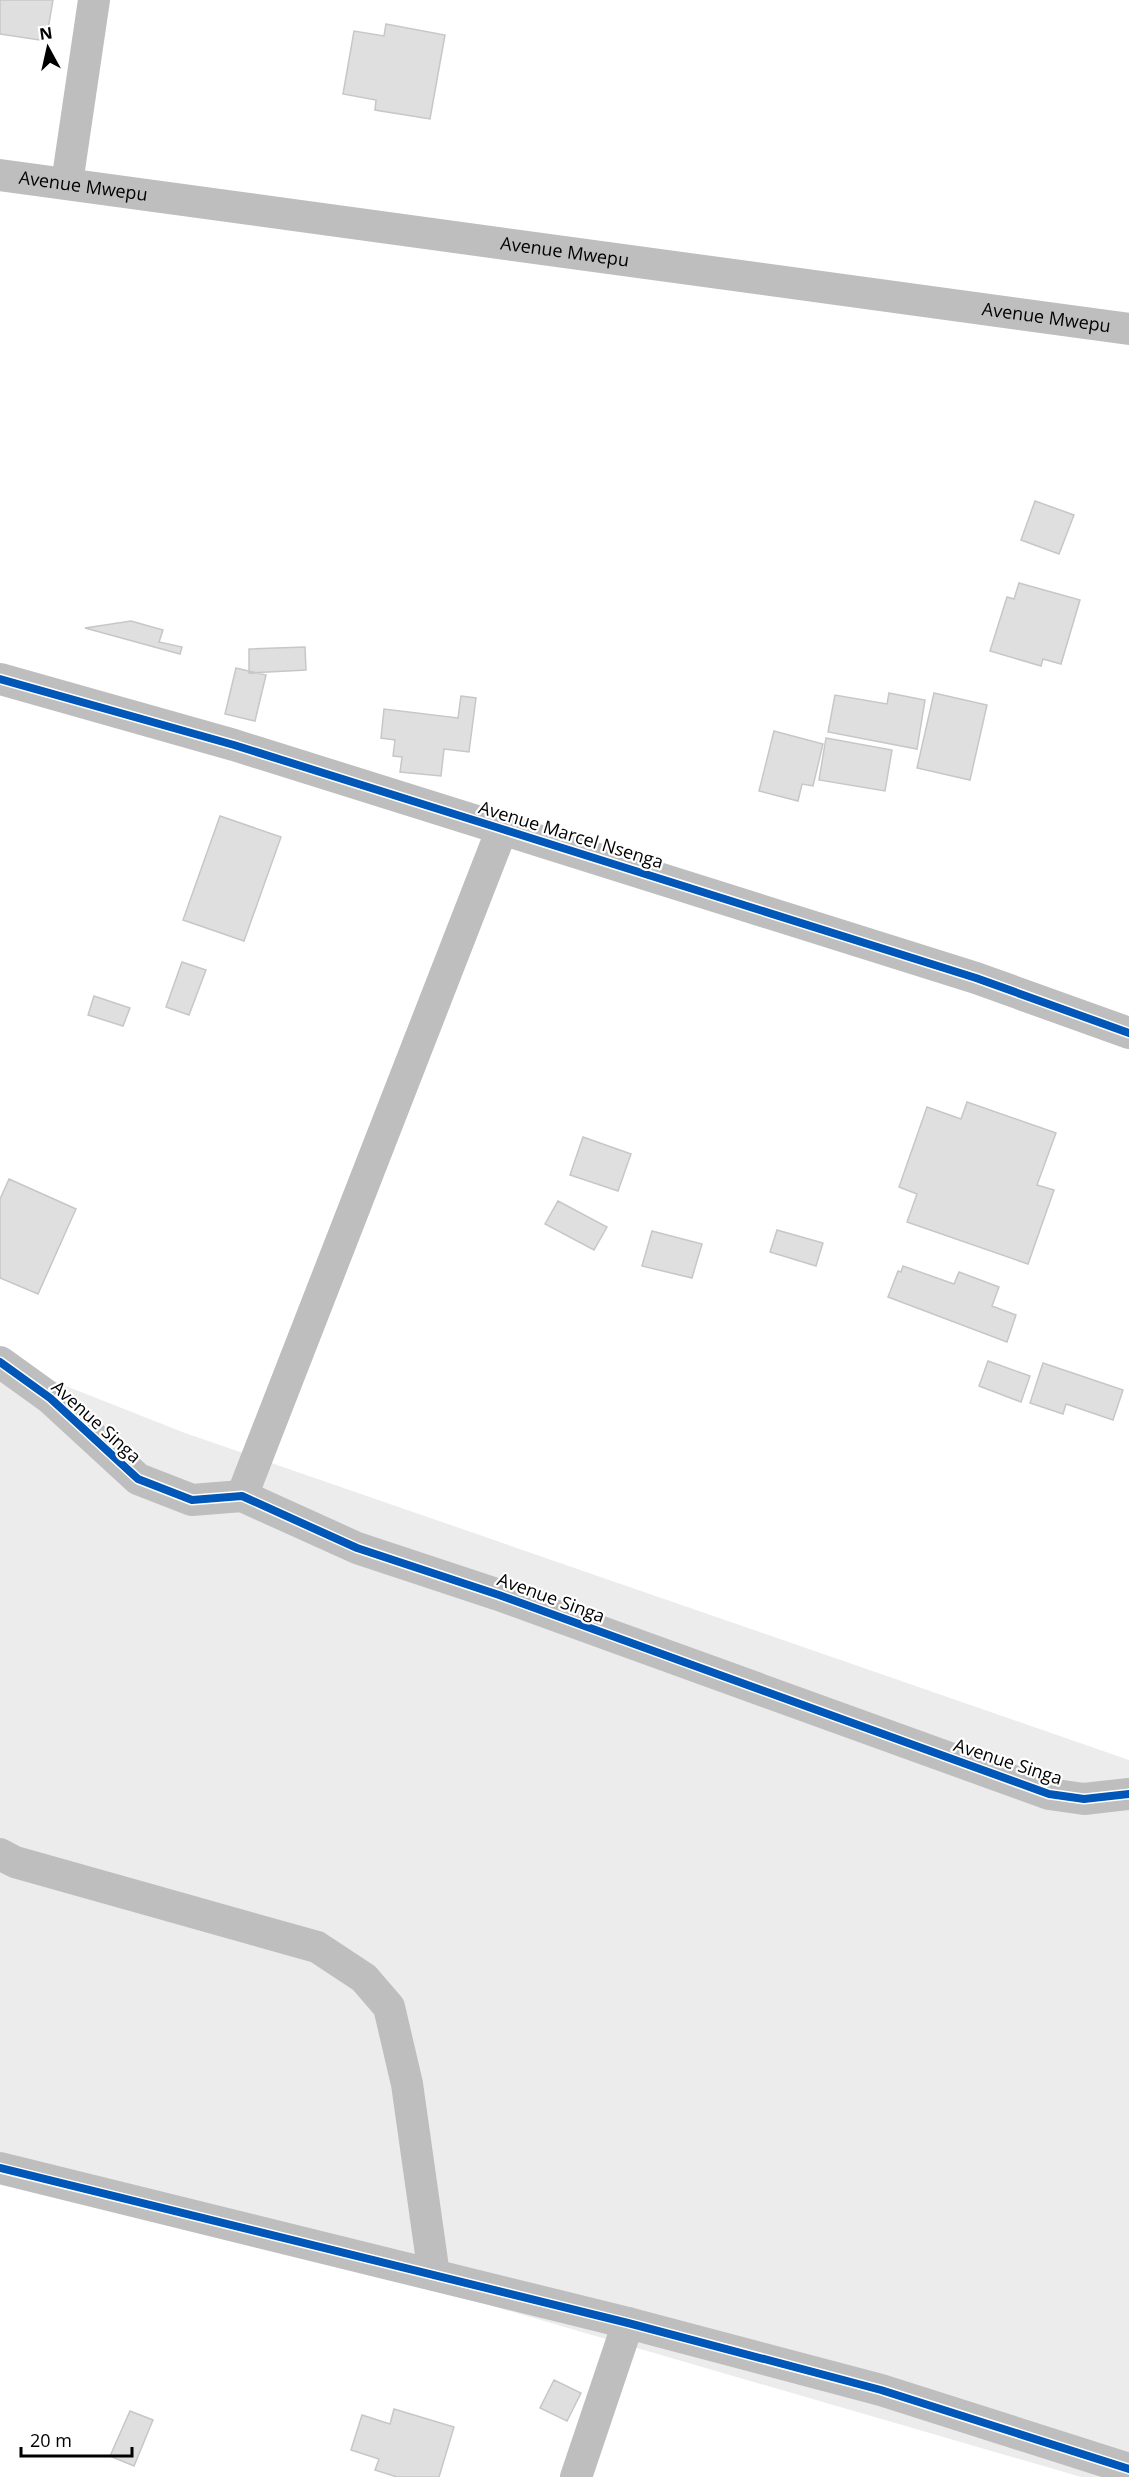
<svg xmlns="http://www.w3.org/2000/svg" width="1129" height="2477" viewBox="0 0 1129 2477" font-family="'Open Sans',sans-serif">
<rect width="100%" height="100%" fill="#fff"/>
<!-- green -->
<path fill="#ececec" d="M0,1360L185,1433L1129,1760V2477H1081L0,2163Z"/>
<!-- building -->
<path fill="#dfdfdf" stroke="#c7c7c7" stroke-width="1.5" d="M0,0H53L46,41L0,34Z
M386,24L445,35L430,119L375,110L376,100L343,94L354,31L384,36Z
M1035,501L1074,515L1059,554L1021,540Z
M1019,583L1080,600L1061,664L1043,659L1041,666L990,651L1007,597L1014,599Z
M131,621L163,630L159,642L182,647L180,654L85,628Z
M305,647L306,670L249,673V649Z
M236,668L266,675L255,721L225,714Z
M889,693L925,700L917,749L828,732L835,695L887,704Z
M934,693L987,705L970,780L917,768Z
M461,696L476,698L469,752L444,749L441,776L400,772L402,757L393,756L395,740L381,738L384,709L458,718Z
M774,731L823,744L813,786L802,784L798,801L759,791Z
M826,738L892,750L885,791L819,780Z
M220,816L281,837L244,941L183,920Z
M182,962L206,970L189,1015L166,1007Z
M94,996L130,1008L123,1026L88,1015Z
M967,1102L1056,1133L1037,1185L1054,1190L1028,1264L907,1222L917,1194L899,1187L927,1107L961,1119Z
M583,1137L631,1154L618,1191L570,1175Z
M9,1179L76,1209L38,1294L0,1278V1199Z
M558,1201L607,1227L594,1250L545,1224Z
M777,1230L823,1243L816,1266L770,1252Z
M652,1231L702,1244L692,1278L642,1266Z
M903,1266L954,1284L959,1272L999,1287L992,1306L1016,1315L1007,1342L888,1297L898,1271L901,1272Z
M988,1361L1030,1376L1021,1402L979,1386Z
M1043,1363L1123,1390L1113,1420L1066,1404L1063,1414L1030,1403Z
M554,2380L581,2393L567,2421L540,2408Z
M394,2409L454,2427L439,2477H397L375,2470L379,2459L351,2450L362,2415L390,2424Z
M130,2411L153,2420L134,2466L110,2456Z"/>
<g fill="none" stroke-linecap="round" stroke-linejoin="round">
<!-- minor -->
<g stroke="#bebebe" stroke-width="32">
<path id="s1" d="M0,175L1129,329"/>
<path d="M67,183L94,0"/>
<path d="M0,679L234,745L502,829L976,978L1129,1033"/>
<path d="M0,1362L50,1398L138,1479L192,1500L242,1496L357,1548L499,1595L1049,1794L1084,1799L1129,1794"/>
<path d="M242,1496L502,829"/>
<path d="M0,1854L15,1862L317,1947L364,1978L389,2007L407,2084L434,2275"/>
<path d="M0,2168L628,2323L881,2390L1129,2469"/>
<path d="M576,2477L628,2323"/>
</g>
<!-- cycleway casing -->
<g stroke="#fff" stroke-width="11">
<path id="cycleway" d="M0,679L234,745L502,829L976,978L1129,1033
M0,1362L50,1398L138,1479L192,1500L242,1496L357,1548L499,1595L1049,1794L1084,1799L1129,1794
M0,2168L628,2323L881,2390L1129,2469"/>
</g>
<!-- cycleway -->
<use href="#cycleway" stroke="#0057b8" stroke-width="8"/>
</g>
<g text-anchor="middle" stroke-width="4.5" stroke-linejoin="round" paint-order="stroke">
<!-- street labels -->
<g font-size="18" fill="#000" stroke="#fff">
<text dy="6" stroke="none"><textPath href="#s1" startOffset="84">Avenue Mwepu</textPath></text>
<text dy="6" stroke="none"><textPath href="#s1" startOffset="570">Avenue Mwepu</textPath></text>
<text dy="6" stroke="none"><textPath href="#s1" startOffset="1056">Avenue Mwepu</textPath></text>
<text transform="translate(571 835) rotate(17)" y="6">Avenue Marcel Nsenga</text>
<text transform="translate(96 1422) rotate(42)" y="6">Avenue Singa</text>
<text transform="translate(551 1598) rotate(20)" y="6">Avenue Singa</text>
<text transform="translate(1008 1762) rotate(18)" y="6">Avenue Singa</text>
</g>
</g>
<!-- north arrow -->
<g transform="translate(48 48) rotate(352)" stroke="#ffffff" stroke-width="4.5" paint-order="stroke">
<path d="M0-4.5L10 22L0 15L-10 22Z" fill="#000000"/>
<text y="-9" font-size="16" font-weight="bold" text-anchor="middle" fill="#000000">N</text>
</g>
<!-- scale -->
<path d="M21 2447v9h111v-9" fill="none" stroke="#000000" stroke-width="3"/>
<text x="30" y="2447" font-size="18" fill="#000000" stroke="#ffffff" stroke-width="4.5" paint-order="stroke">20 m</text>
</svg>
